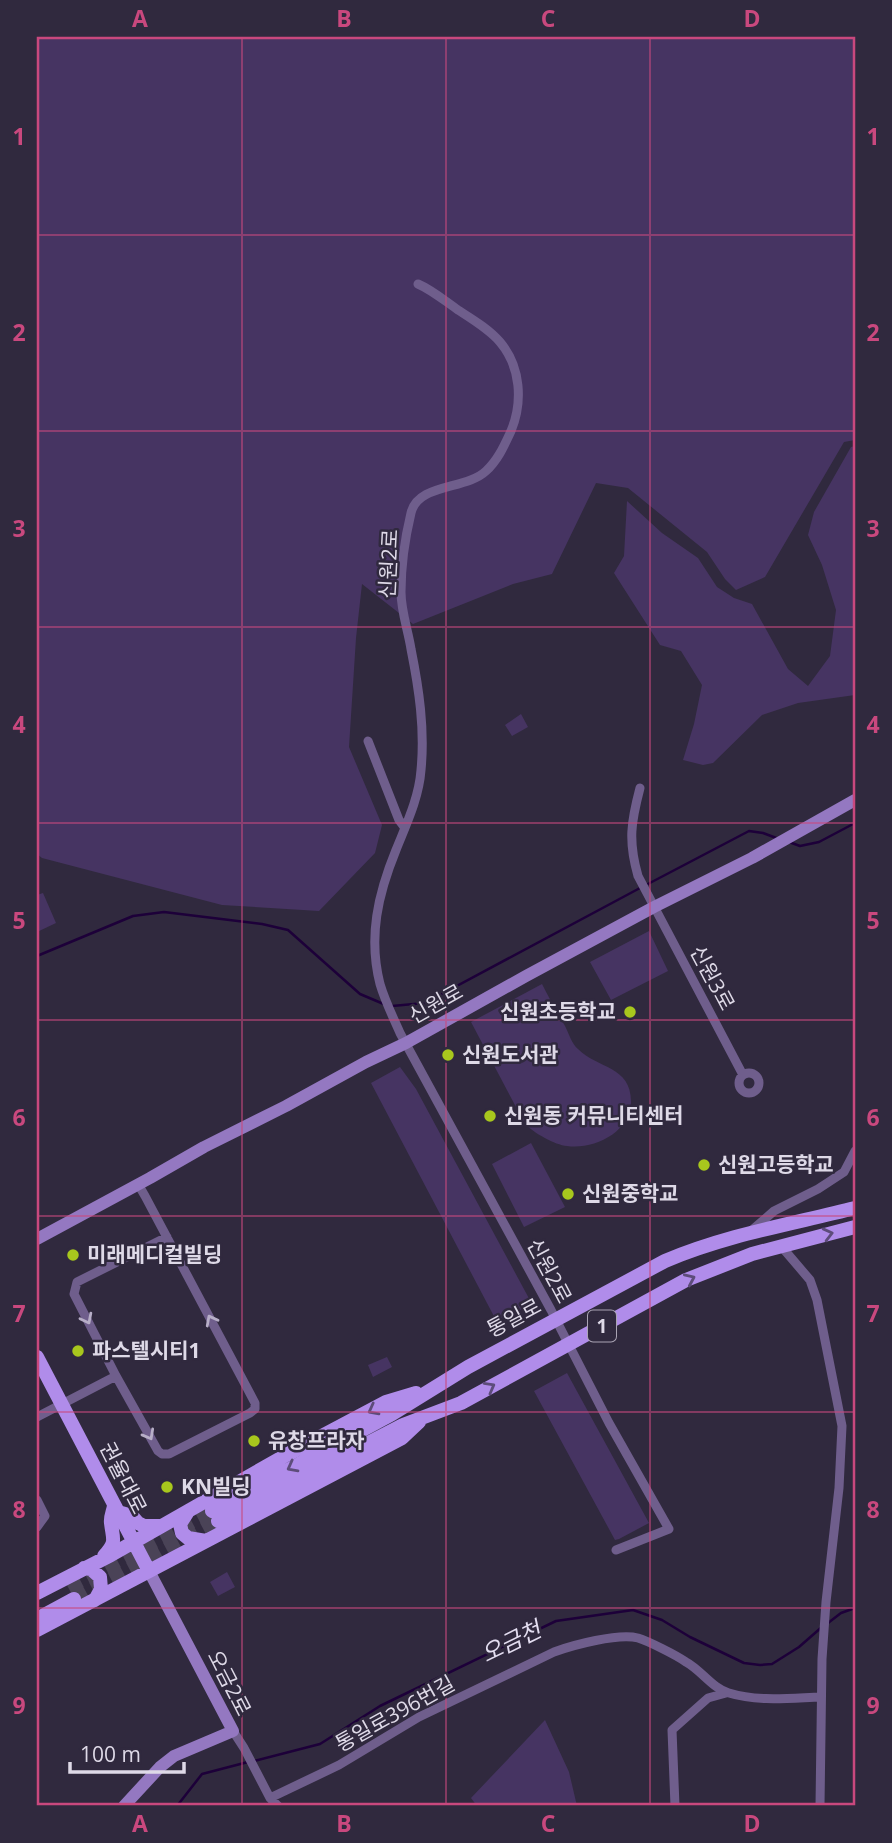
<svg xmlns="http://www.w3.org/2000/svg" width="892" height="1843" viewBox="0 0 892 1843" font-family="'Open Sans','Noto Sans KR',sans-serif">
<rect width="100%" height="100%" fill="#30293e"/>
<!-- green -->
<path fill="#463462" d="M37,37H855V440L844,442L765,577L736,590L725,579L707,552L628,488L596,483L552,574L513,584L413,624L362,584L356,638L349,747L382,825L375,853L319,911L222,905L42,858L37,854Z
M855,446V695L798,703L762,715L713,763L703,765L683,760L694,724L702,685L681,651L660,645L614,573L624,556L627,501L662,533L698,558L717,587L734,598L752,604L788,669L808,686L830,656L836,610L822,565L808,535L814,512L851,447Z
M521,714L528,727L512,736L505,725Z
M43,893L56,923L37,932V895Z
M649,931L668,971L611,1000L590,962Z
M542,984C549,998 557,1012 565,1026C569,1034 572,1044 578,1049C598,1069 632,1066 631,1103C630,1132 594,1150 567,1146C555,1145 534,1133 525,1124L471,1022Z
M400,1067L416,1089L532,1304L497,1322L371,1083Z
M531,1143L565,1207L524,1227L492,1164Z
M387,1357L392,1367L373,1377L368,1365Z
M567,1373L649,1523L619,1539L615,1540L534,1391Z
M227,1572L235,1587L218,1596L210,1582Z
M545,1720L569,1772L577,1806H477L471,1798Z"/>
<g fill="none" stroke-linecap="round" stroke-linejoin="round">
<!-- stream -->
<path stroke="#1d0039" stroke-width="2.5" d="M789,842L800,846L819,842L855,823
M646,885L749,831L763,833L779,839
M37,956L133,916L164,912L262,924L288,930L360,994L386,1005
M392,1006L425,1003L640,888
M828,1623L841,1613L855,1608
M254,1761L320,1744L380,1706L556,1621L633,1610L662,1620L690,1637L744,1663L760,1665L772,1664L799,1647L823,1626
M177,1806L202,1774L248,1762"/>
<!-- primary-tunnel -->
<path stroke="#4a4357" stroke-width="14" stroke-dasharray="14 7" stroke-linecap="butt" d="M68,1587L212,1511
M74,1599L218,1521"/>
<!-- street -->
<path stroke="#6f5e8c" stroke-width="9" d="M418,284C432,290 445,301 458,310C472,319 489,329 500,342C521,367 523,402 511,431C504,446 498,460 486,471C466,490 418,483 411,513C405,538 401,566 401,592C401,611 408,630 411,649C419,689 425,729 421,770C419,798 406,825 396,850C378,894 368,937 380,984C385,1001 393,1017 400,1033L551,1310L609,1423L669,1529L616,1550
M368,741L399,820L405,828
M640,788C631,822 628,841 638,876L743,1075
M739 1083a10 10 0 1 1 20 0a10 10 0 1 1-20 0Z
M138,1184L145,1196L255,1403V1409L250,1413L169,1454H162L158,1451L116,1376L74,1294L77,1282L167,1237
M751,1231L774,1211L818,1189L844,1172L855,1151
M781,1246L810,1280L817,1300L842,1426L839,1488L826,1602L822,1659L820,1806
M37,1417L116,1376
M37,1500L45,1516L37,1527
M233,1731L244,1748L270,1798L278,1806
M270,1798L339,1765L419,1717L554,1652C573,1645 618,1633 638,1638C648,1641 676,1655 686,1662C701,1670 713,1689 729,1693C758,1702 791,1698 821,1697
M675,1806L672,1730L708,1698L726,1693"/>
<!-- secondary -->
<path stroke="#9478c1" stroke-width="12" d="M37,1239L150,1178L204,1147L286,1106L366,1062L406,1043L526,976L654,907L752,858L855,800
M124,1806L160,1767L174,1756L233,1731L149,1571"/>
<!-- primary -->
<path stroke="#b08cea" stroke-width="14" d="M37,1357L149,1571
M212,1511L392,1414L468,1367L665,1261C726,1235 792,1224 855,1208
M118,1512L132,1516L138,1523L144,1526H160
M187,1513L180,1524L182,1533L188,1538L206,1541
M218,1521L403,1425L461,1403L686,1280L752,1254L855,1227
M104,1556C117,1542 113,1540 111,1523C110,1517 113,1512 114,1506
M84,1568L91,1569L100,1577L101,1589L95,1600
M37,1593L111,1555L288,1454L386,1402L416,1393
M37,1619L74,1599
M37,1630L402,1438L419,1422"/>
</g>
<!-- one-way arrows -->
<defs><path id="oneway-chevron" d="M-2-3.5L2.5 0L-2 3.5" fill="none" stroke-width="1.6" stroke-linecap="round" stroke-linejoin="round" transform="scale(1.75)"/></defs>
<g stroke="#5d4c7a">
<use href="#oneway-chevron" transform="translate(828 1234) rotate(-14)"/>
<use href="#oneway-chevron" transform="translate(690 1279) rotate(-24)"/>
<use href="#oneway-chevron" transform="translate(490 1387) rotate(-29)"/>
<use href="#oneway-chevron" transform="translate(373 1410) rotate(152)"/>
<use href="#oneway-chevron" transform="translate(292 1467) rotate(152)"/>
</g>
<g stroke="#b7aec7">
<use href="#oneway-chevron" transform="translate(87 1319) rotate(63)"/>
<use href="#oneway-chevron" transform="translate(211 1320) rotate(-118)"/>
<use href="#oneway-chevron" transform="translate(149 1435) rotate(61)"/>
</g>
<!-- grid -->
<path fill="none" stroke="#c9487e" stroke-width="2" stroke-opacity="0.55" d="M242,37V1806M446,37V1806M650,37V1806M37,235H855M37,431H855M37,627H855M37,823H855M37,1020H855M37,1216H855M37,1412H855M37,1608H855"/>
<!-- markers -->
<g fill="#a8c71d" stroke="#30293e" stroke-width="2.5">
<circle cx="630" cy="1012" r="7"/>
<circle cx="448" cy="1055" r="7"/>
<circle cx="490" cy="1116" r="7"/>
<circle cx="704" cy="1165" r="7"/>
<circle cx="568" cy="1194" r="7"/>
<circle cx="73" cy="1255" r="7"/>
<circle cx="78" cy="1351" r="7"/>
<circle cx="254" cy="1441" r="7"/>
<circle cx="167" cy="1487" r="7"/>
</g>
<g text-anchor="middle" stroke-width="5" stroke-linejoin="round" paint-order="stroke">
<!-- shield labels -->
<rect fill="#30293e" stroke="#aaa4b4" stroke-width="2" x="588" y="1310.5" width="28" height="31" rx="5"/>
<g font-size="19" font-weight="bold" fill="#ded9e7">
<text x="602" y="1333">1</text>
</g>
<!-- street labels -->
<g font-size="21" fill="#ded9e7" stroke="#30293e">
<text transform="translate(389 564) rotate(-87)" y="7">신원2로</text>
<text transform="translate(712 978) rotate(62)" y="7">신원3로</text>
<text transform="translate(436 1004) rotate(-29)" y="7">신원로</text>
<text transform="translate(549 1271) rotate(62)" y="7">신원2로</text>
<text transform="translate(514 1318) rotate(-28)" y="7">통일로</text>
<text transform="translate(123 1478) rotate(63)" y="7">권율대로</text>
<text transform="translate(229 1683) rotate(63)" y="7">오금2로</text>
<text transform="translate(395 1714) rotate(-29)" y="7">통일로396번길</text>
</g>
<!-- poi labels -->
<g font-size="21" font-weight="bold" fill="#ded9e7" stroke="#30293e" text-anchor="start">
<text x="616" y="1019" text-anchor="end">신원초등학교</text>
<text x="462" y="1062">신원도서관</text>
<text x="504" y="1123">신원동 커뮤니티센터</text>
<text x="718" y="1172">신원고등학교</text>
<text x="582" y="1201">신원중학교</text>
<text x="87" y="1262">미래메디컬빌딩</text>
<text x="92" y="1358">파스텔시티1</text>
<text x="268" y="1448">유창프라자</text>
<text x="181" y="1494">KN빌딩</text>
</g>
<!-- water labels -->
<g font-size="23" font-style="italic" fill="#e4def1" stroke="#30293e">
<text transform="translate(511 1642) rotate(-26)" y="8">오금천</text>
</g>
</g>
<!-- border -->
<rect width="892" height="1843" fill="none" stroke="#30293e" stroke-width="77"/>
<!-- scale -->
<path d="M70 1762v10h114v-10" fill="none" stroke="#ded9e7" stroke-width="3.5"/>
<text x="80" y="1762" font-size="21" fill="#ded9e7" stroke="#30293e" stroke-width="5" paint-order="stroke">100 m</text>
<rect x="38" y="38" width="816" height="1766" fill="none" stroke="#c9487e" stroke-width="2.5"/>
<g font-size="23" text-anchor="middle" font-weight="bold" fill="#c9487e">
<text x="140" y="27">A</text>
<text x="344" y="27">B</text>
<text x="548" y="27">C</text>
<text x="752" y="27">D</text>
<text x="19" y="145">1</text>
<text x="873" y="145">1</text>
<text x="19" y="341">2</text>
<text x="873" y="341">2</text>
<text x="19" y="537">3</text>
<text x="873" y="537">3</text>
<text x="19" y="733">4</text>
<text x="873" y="733">4</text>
<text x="19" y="929">5</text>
<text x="873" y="929">5</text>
<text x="19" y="1126">6</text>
<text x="873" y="1126">6</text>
<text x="19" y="1322">7</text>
<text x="873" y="1322">7</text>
<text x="19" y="1518">8</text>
<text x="873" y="1518">8</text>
<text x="19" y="1714">9</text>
<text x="873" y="1714">9</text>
<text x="140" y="1832">A</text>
<text x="344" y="1832">B</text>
<text x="548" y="1832">C</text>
<text x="752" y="1832">D</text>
</g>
</svg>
